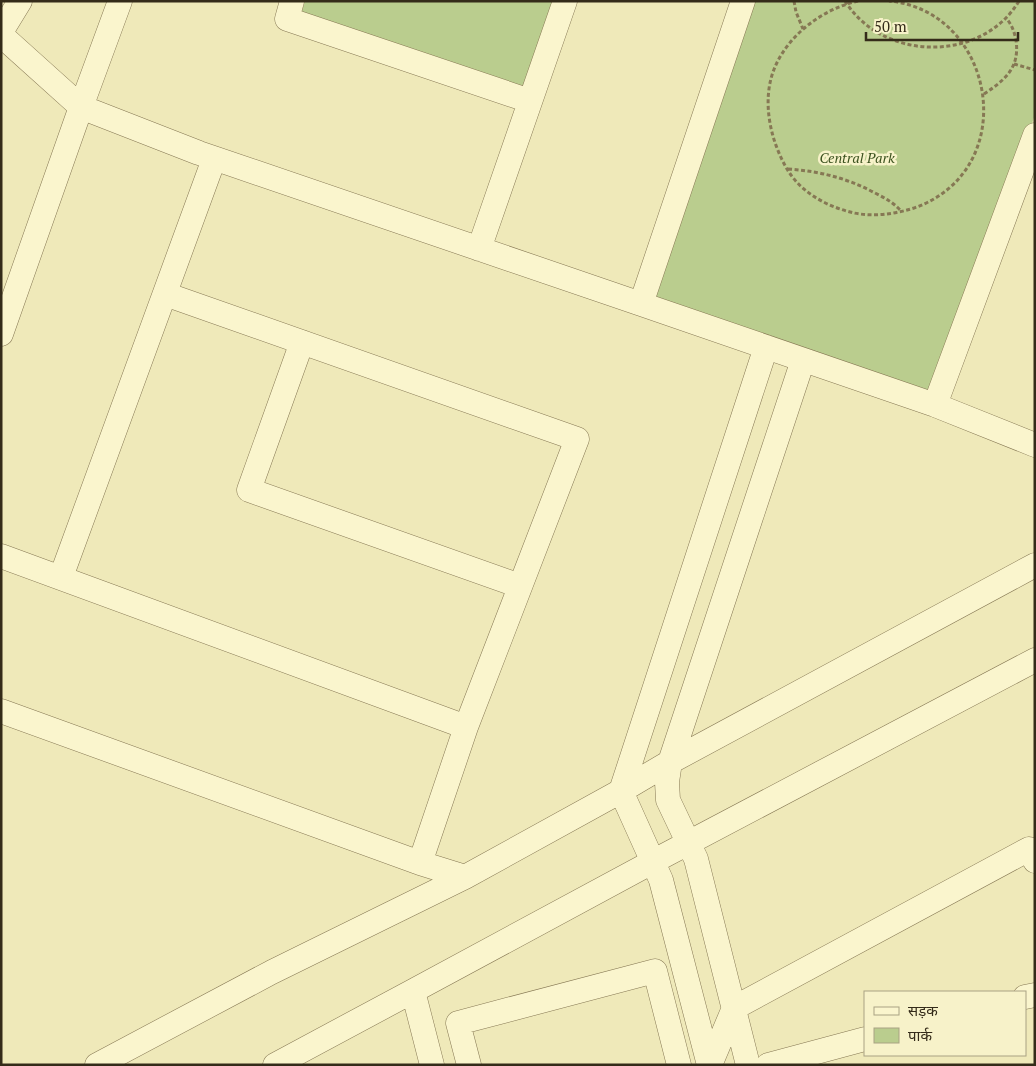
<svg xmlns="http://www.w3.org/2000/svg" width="1036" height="1066" viewBox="0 0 1036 1066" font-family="'PT Serif','Noto Sans Devanagari',serif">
<rect width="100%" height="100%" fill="#efe9b9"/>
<!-- green -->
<path fill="#bacd8e" d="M305,1H558L527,91L301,14Z
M750,1H1035V115L931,395L648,299Z"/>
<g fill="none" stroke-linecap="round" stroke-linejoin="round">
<!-- street casing -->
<g stroke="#867854" stroke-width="25">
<path id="street" d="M120,1L81,107L199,153L641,304
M292,1L287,19L530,101
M743,1L641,304L935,405L1035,135
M1,32L20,1
M1,35L81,107L1,334
M479,249L565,1
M165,294L577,439L466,727
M302,342L249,490L520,586
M935,405L1035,445
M1,556L466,727L420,863
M61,577L214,159
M1,711L420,863L465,877L621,791L670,762L1035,565
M1025,997L1035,995
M97,1065L272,972L465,877
M275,1065L413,991
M432,1065L413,991L654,861L1035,660
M469,1065L458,1023L655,971L679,1065
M709,1065L661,880L621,791L766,347
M710,1065L734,1008L1029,849L1035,861
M748,1065L696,859L668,800L667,782L670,762L803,360
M768,1065L865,1039"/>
</g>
<!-- path -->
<path stroke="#867854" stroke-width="3" stroke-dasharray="4 2.5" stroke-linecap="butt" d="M794,1L796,12L803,29
M845,1C883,62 982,63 1019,1
M858,1C823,9 789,34 775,67C761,99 770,140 787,169C801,193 828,207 854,213C874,217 895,214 914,208C1023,170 996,11 889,1
M1014,64L1035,70
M984,94C1005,80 1020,68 1016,40C1014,31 1012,25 1006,18
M788,169C819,171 847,178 875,193C885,198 894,203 901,211"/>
<!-- street -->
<use href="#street" stroke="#faf5cd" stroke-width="24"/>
</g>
<g text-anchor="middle" stroke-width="5" stroke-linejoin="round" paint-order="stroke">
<!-- park labels -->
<g font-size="14" font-style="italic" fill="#3c521f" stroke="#f7f2c9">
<text x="857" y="163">Central Park</text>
</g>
</g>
<!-- border -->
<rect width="1036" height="1066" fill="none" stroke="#342b19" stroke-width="5"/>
<!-- legend -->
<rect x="864" y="991" width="162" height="65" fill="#f7f2c9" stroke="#a9a283"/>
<rect x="874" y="1007" width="25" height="8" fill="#faf5cd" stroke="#a9a283"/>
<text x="908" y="1016" font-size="15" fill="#342b19">सड़क</text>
<rect x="874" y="1028" width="25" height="15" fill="#bacd8e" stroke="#a9a283"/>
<text x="908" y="1041" font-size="15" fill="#342b19">पार्क</text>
<!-- scale -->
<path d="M866 32v8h152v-8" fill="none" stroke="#342b19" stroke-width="2.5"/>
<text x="874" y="32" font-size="15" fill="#342b19" stroke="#f7f2c9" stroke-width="4" paint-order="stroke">50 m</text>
</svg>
